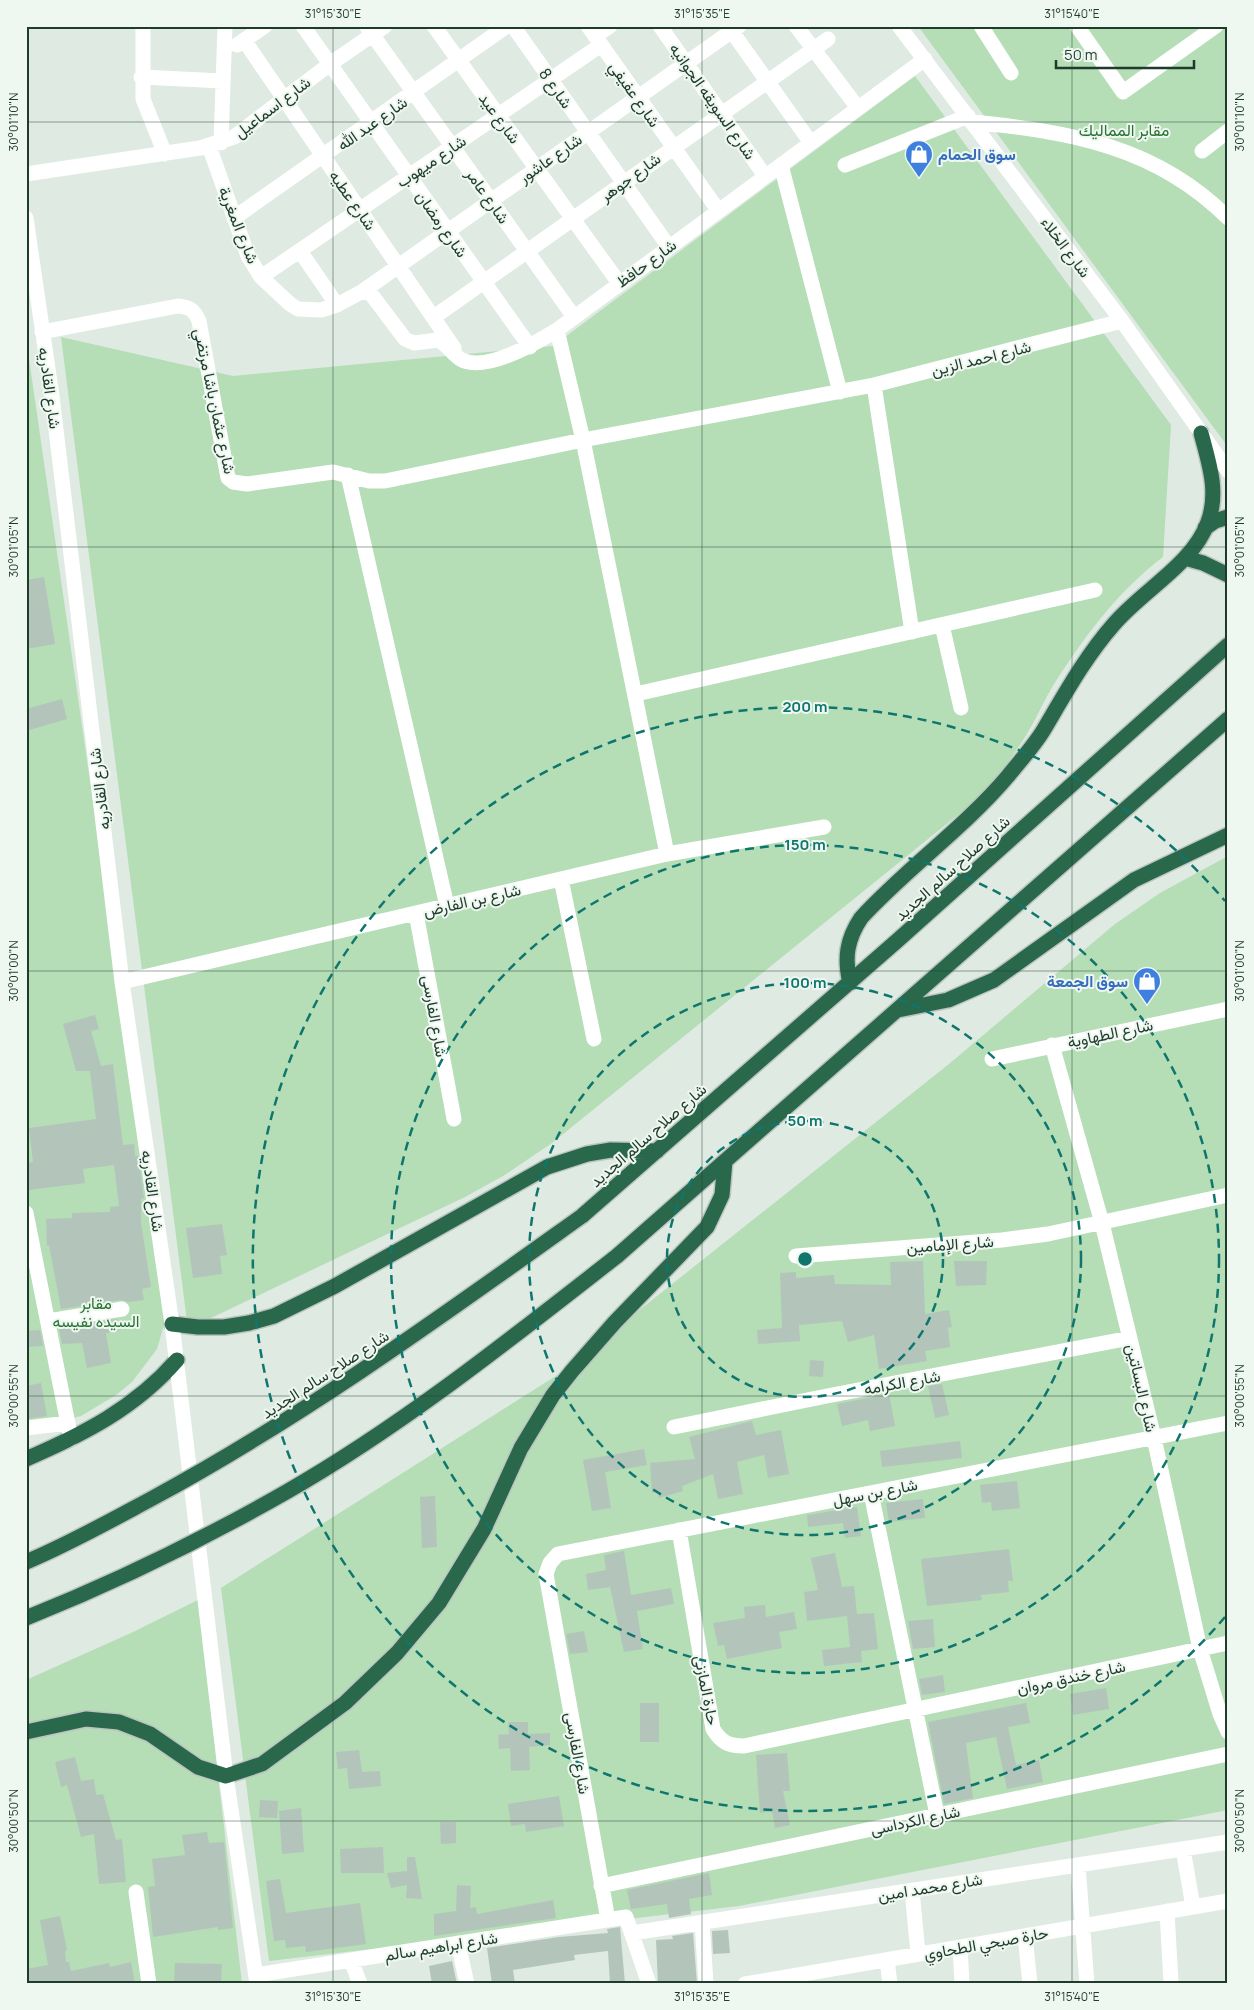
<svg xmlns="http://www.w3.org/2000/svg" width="1254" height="2010" viewBox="0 0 1254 2010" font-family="Manrope,Vazirmatn,sans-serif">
<rect width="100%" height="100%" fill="#deeae2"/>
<!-- green -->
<path fill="#b5ddb6" d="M918,26H1228V447Z
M915,76L1171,425L1163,557C1119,590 1084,637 1054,684C1044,700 1037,717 1027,734C1011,760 992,784 970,805L552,1143L503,1176L465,1197L188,1329L61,337L233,376L553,346Z
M26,338L167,1314L157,1349L132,1382L116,1395L81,1416L26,1430Z
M1228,856V1810L739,1906L269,1961L221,1588L559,1374L949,1064L1115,924L1160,893Z
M198,1600L242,1984H26V1680L131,1633Z"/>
<!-- building -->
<path fill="#b3c5ba" d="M44,577L55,644L26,649V580Z
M62,699L67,719L26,731V709Z
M95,1015L99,1029L91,1031L101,1066L113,1064L123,1145L134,1144L135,1156H138L144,1198L141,1199V1223L151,1287L142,1289L144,1300L128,1302L120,1300L61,1309L49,1245L47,1246L46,1219L72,1218V1213L110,1212V1207L119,1206L114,1165L83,1169L85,1183L29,1190L26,1163L33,1162L29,1128L96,1119L90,1071H76L63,1024Z
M222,1224L227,1255L220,1256L222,1274L193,1278L186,1228Z
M923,1261L925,1314L949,1310L952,1327L948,1328L950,1347L925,1351L927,1361L879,1369L874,1335L848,1342L842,1321L799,1325L800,1341L758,1344L757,1330L782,1328L780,1273L796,1272V1278L834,1275L835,1284L891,1285L890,1262Z
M954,1261H987L986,1285L956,1286Z
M117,1319L119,1331L106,1333L111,1363L87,1368L82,1343L62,1344L59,1329Z
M40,1330L43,1346L26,1347V1331Z
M810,1360L824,1361L823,1377L809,1376Z
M41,1383L47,1416L26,1419V1386Z
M942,1384L949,1415L935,1418L928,1386Z
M889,1394L895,1426L870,1431L868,1420L842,1426L837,1404Z
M752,1421L756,1435L781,1430L789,1474L768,1478L764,1455L737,1462L743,1494L718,1499L713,1474L682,1486L683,1491L659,1498L658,1492L652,1493L650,1463L695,1459L689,1437Z
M960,1441L962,1458L882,1467L880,1451Z
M644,1449L647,1465L605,1472L611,1508L592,1511L583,1460Z
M1017,1481L1020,1508L992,1511L991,1502L982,1503L980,1485Z
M435,1496L437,1547L422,1548L420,1497Z
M923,1499L925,1518L889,1522L886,1503Z
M857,1507L861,1536L845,1538L843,1523L808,1527L807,1515Z
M1009,1549L1013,1581H1008L1009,1592L981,1595L982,1600L927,1606L921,1559Z
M624,1551L631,1595L671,1588L674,1604L637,1611L643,1649L624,1652L610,1587L588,1590L586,1574L606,1570L604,1555Z
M835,1553L842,1587L854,1586L857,1614L874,1613L878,1649L861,1651L862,1662L824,1666L822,1650L850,1647L847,1616L807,1621L804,1592L818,1590L811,1558Z
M765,1605L766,1617L794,1612L797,1629L779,1632L782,1648L727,1659L724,1645L718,1646L713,1623L745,1618L744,1607Z
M933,1619L935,1647L913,1649L908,1621Z
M584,1631L588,1652L570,1654L566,1634Z
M943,1675L945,1692L922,1695L919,1679Z
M1106,1688L1109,1709L1073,1715L1070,1694Z
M640,1703H659V1742H640Z
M1026,1703L1030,1723L1008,1727L1016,1765L1039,1760L1043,1782L1007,1789L996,1737L966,1743L973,1798L944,1804L928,1722Z
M508,1722H528V1734L550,1733V1745L529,1747L530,1770L511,1771L510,1748L499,1749L498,1735L509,1734Z
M359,1750L362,1772L380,1771L381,1786L349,1789L347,1768L338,1769L336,1752Z
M787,1753L790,1791H783L790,1825L775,1828L772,1811L760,1813L756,1755Z
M75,1757L81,1781L94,1779L96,1795L103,1794L116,1840L122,1839L126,1882L99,1884L94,1834L81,1837L67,1785L61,1787L55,1762Z
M559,1796L564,1826L526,1832L525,1824L511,1826L508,1804Z
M260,1800L278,1801L277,1818L259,1817Z
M301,1808L304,1852L282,1854L279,1811Z
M440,1822H456V1843L441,1844Z
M207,1832L209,1843L224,1842L233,1928L218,1930V1927L153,1937L148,1887L155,1886L152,1859L185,1855L182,1835Z
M383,1847L384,1873H341L340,1849Z
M407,1857H415L422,1899L406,1898L407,1885L391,1888L387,1873L407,1871Z
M709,1873L712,1895L689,1899L691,1914L669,1918L667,1904L631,1909L627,1890Z
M280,1879L286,1913L360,1903L366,1944L306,1952L305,1946L286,1948L285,1940L274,1941L266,1881Z
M457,1885L471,1886L470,1908L476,1907L477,1914L553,1900L556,1918L434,1936V1914L456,1911Z
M60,1916L67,1950L65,1951L66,1962H69L71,1971L109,1963L110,1967L131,1962L135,1984H26V1969L48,1965L40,1920Z
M620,1927L625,1984H610L608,1951L574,1955L575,1960L513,1970L515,1984H492L487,1948L559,1937L608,1933L607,1929Z
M728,1930L730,1953L713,1954L712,1931Z
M693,1933L697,1984H658L656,1940L673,1939L672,1936Z
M452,1961L457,1984H432L429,1966Z
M175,1963L222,1964L221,1984H174Z"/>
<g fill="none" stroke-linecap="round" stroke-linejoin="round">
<!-- highway casing -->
<g stroke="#bcc4c0" stroke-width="18">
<path id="highway" d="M1205,528L1215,521L1228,517
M1185,558L1203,563L1228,575
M850,983C844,958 847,939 861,918C907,868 964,828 1008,776C1020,761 1033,747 1043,731C1065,694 1085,657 1114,624C1143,590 1193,564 1208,522C1219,492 1209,463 1201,433
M898,1010L948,1000L994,980L1134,880L1228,835
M582,1216L898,940L1228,645
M617,1256L1228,719
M172,1324L198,1327H224L249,1323L274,1316L335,1286L547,1167L587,1154L611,1150L657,1151
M26,1459C84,1434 135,1408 177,1360
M26,1732L86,1719L119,1722L150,1734L198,1767L226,1776L262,1764L345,1703L397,1653L439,1603L484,1529L521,1448L553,1395L572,1371L615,1322L707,1227L722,1195L725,1161"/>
</g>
<!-- minor -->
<path stroke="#fff" stroke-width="15" d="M143,26V99L165,154
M303,26L530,347
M434,26L619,283
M513,26L669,247
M588,26L718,210
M660,26L765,176
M728,26L811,143
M796,26L858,108
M899,26L1122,321L1228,471
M981,26L1011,73
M1077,26L1123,92L1216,26
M367,27L574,317
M595,36L610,26
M244,40L454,348
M237,45L265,26
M141,77L223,81
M973,122C1070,132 1156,146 1228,218
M221,143L225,26
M209,146L248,256L261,277L290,304L298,309L321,310L337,305L363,291L739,26
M1202,151L1228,131
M781,165L840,392
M845,165L968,116
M26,174L200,148L234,137L330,64L385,26
M26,218L52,396L122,982L172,1324L226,1776L257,1984
M234,218L507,26
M300,251L337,305
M261,277L601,45
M363,291L371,294L405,339L414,343L438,340C447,344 453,355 462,360C487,372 536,343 557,330L925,59
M434,317L828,39
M557,330L583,440L667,854
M42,332L178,306C190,307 194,310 199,321L228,478L233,482L247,484L333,472L369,481H385L583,440L874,385L1122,321
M874,385L912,632
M348,475L447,906
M942,625L961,708
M636,694L1095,590
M561,879L594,1039
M416,913L454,1119
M122,982L667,854L824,827
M1052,1045L1102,1223L1154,1438L1200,1649L1220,1714L1228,1732
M992,1059L1228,1009
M26,1213L71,1439
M796,1256L1002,1240L1048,1234L1228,1195
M48,1321L122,1309
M674,1427L827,1396L1130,1338
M26,1428L68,1423
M871,1493L937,1815
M679,1530L713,1729C721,1742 728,1746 744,1746L1228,1643
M1183,1849L1193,1907
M1078,1865L1087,1984
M601,1886L1228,1754
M912,1890L918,1954
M136,1892L149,1984
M1167,1911L1171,1984
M608,1920L546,1574L550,1563L558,1554L1228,1423
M702,1922L706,1984
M632,1933L1228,1842
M1025,1936L1030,1984
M458,1943L467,1984
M960,1947L962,1984
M351,1960L360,1984
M887,1960L890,1984
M256,1975L626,1917L649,1984
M745,1984L1228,1901"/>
<!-- highway -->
<use href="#highway" stroke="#29684b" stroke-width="15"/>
<!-- highway-bridge casing -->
<g stroke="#bcc4c0" stroke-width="18" stroke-linecap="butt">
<path id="highway-bridge" d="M26,1562C69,1544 110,1521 151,1499C303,1417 442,1316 582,1216
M26,1618C116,1582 204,1539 288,1491C403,1425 512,1338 617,1256"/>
</g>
<!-- highway-bridge -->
<use href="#highway-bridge" stroke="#29684b" stroke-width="15"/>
</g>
<!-- ticks -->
<path fill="none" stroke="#1f3b2c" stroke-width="1" stroke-opacity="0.45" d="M333,26V1984M702,26V1984M1072,26V1984M26,122H1228M26,547H1228M26,971H1228M26,1396H1228M26,1821H1228"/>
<!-- distance rings -->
<g fill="none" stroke="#0f766e" stroke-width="2.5" stroke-dasharray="9 6">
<circle cx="805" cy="1259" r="138"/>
<circle cx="805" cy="1259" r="276"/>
<circle cx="805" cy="1259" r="414"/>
<path d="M1225 1617A552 552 0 1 1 1225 901"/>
</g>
<!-- icons -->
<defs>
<g id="shop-pin" transform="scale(1.4375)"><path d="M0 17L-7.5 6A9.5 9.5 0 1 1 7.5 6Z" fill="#3f7fe0" stroke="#eef7f0"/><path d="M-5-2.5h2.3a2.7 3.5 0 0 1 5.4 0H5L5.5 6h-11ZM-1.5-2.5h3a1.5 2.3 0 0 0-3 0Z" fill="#fff"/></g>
</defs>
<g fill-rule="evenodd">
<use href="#shop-pin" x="919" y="154"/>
<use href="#shop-pin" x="1147" y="981"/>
</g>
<g text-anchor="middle" stroke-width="4" stroke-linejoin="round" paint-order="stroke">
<!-- street labels -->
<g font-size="16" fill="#1f3b2c" stroke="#eef7f0">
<text transform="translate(556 88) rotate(55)" y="6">شارع 8</text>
<text transform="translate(635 94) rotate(55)" y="6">شارع عفيفي</text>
<text transform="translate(713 101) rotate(55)" y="6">شارع السويقه الجوانيه</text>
<text transform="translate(272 107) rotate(-37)" y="6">شارع اسماعيل</text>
<text transform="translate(500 118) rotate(54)" y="6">شارع عيد</text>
<text transform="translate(372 123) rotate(-35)" y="6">شارع عبد الله</text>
<text transform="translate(550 158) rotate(-35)" y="6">شارع عاشور</text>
<text transform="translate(431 161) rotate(-34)" y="6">شارع ميهوب</text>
<text transform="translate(630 177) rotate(-36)" y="6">شارع جوهر</text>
<text transform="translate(488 196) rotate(55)" y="6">شارع عامر</text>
<text transform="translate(353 200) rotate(55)" y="6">شارع عطيه</text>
<text transform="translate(442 224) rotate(55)" y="6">شارع رمضان</text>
<text transform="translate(239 225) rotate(68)" y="6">شارع المغرية</text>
<text transform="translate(1066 247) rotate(53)" y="6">شارع الخلاء</text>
<text transform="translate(646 263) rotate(-36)" y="6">شارع حافظ</text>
<text transform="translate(981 358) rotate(-14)" y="6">شارع احمد الزين</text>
<text transform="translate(50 388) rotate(82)" y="6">شارع القادريه</text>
<text transform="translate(215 401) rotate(78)" y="6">شارع عثمان باشا مرتضي</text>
<text transform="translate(99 789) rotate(-97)" y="6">شارع القادريه</text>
<text transform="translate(952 868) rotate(-42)" y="6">شارع صلاح سالم الجديد</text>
<text transform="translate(472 900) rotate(-13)" y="6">شارع بن الفارض</text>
<text transform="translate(435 1016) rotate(80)" y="6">شارع الفارسى</text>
<text transform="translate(1110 1033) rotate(-12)" y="6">شارع الطهاوية</text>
<text transform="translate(648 1135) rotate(-41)" y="6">شارع صلاح سالم الجديد</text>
<text transform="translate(153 1191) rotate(82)" y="6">شارع القادريه</text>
<text transform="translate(950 1244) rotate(-4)" y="6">شارع الإمامين</text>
<text transform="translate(325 1374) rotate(-33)" y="6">شارع صلاح سالم الجديد</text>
<text transform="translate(902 1382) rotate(-10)" y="6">شارع الكرامه</text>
<text transform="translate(1142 1388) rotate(77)" y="6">شارع البساتين</text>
<text transform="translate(875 1492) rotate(-11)" y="6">شارع بن سهل</text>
<text transform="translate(1071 1677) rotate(-12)" y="6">شارع خندق مروان</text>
<text transform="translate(707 1690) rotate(79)" y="6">حارة المازنى</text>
<text transform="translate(578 1753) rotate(80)" y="6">شارع الفارسى</text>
<text transform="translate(915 1820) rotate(-12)" y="6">شارع الكرداسى</text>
<text transform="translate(930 1887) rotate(-9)" y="6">شارع محمد امين</text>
<text transform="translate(986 1943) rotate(-10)" y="6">حارة صبحي الطحاوي</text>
<text transform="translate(441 1946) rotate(-9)" y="6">شارع ابراهيم سالم</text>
</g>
<!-- park labels -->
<g font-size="16" fill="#277331" stroke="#eef7f0">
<text x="1124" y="136">مقابر المماليك</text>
<text x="96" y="1309">مقابر<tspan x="96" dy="18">السيده نفيسه</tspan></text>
</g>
<!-- shop labels -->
<g font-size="16" font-weight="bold" fill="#366cbe" stroke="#eef7f0" text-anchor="start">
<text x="938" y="160">سوق الحمام</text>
<text x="1128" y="987" text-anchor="end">سوق الجمعة</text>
</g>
</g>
<circle cx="805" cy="1259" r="8" fill="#0f766e" stroke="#eef7f0" stroke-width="2.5"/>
<g font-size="15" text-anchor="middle" font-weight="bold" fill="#0f766e" stroke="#eef7f0" stroke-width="4" stroke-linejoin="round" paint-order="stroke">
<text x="805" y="712">200 m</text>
<text x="805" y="850">150 m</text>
<text x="805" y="988">100 m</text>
<text x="805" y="1126">50 m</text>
</g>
<!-- border -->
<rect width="1254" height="2010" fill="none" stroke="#eef7f0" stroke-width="55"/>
<!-- scale -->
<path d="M1056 60v8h138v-8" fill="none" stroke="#1f3b2c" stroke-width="2.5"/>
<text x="1064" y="60" font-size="15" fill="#1f3b2c" stroke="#eef7f0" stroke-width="4" paint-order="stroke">50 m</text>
<rect x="28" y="28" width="1198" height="1954" fill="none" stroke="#1f3b2c" stroke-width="2"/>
<g font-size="12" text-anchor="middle" fill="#1f3b2c">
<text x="333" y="18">31°15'30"E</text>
<text x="702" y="18">31°15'35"E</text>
<text x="1072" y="18">31°15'40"E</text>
<text transform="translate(14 122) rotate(-90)" y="4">30°01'10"N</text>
<text transform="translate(1240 122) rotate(-90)" y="4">30°01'10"N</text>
<text transform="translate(14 547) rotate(-90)" y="4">30°01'05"N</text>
<text transform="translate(1240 547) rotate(-90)" y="4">30°01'05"N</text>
<text transform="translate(14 971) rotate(-90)" y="4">30°01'00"N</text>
<text transform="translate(1240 971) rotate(-90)" y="4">30°01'00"N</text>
<text transform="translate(14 1396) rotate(-90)" y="4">30°00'55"N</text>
<text transform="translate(1240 1396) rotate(-90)" y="4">30°00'55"N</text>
<text transform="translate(14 1821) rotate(-90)" y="4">30°00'50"N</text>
<text transform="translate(1240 1821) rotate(-90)" y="4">30°00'50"N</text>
<text x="333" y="2001">31°15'30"E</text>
<text x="702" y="2001">31°15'35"E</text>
<text x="1072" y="2001">31°15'40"E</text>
</g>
</svg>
